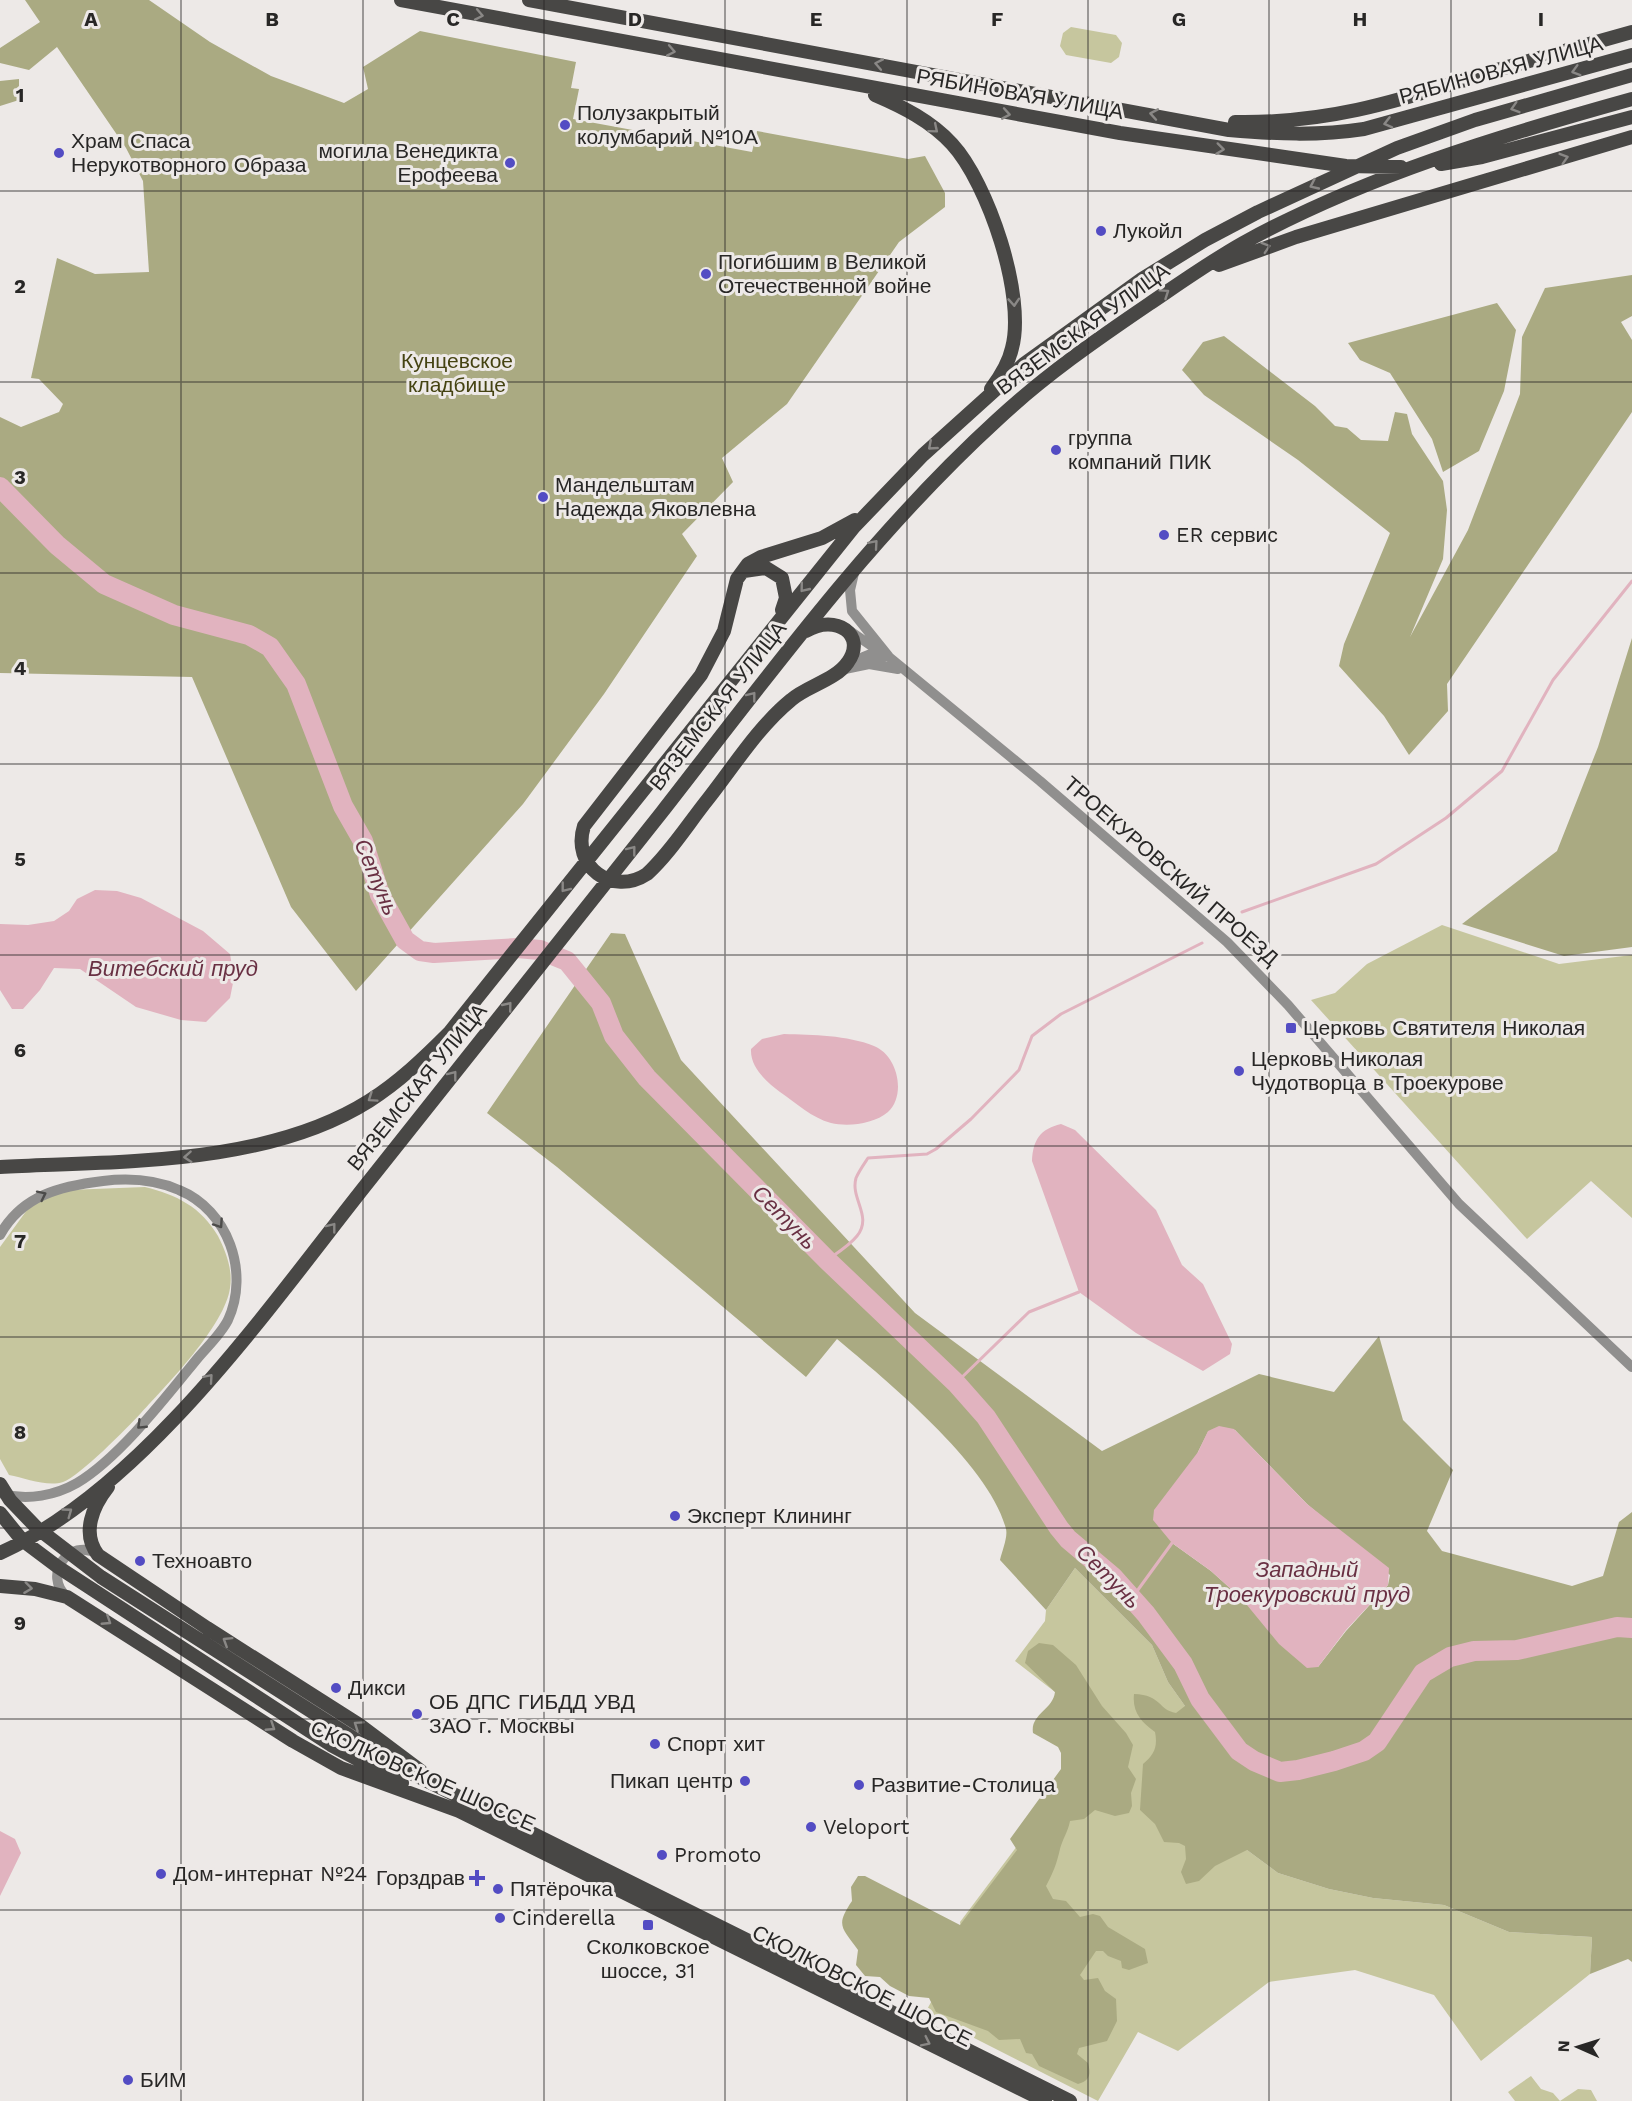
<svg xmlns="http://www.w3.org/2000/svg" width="1632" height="2101" viewBox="0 0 1632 2101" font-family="'Work Sans',sans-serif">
<rect width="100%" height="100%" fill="#ede9e7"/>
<!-- green -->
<path fill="#c6c69e" d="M1071,27L1116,35L1122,43L1119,57L1111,63L1066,55L1060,46L1063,33Z
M1442,925L1559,964L1632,955V1218L1591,1181L1527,1239L1311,1000L1335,993L1367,964Z
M145,1187C177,1195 201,1207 218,1236C226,1252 233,1270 230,1288C225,1325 167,1385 141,1413C127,1428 80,1476 63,1482C47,1487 25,1478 9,1475L0,1459V1247L27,1210L46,1197L68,1190Z
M1075,1568L1152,1645L1168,1682L1224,1761L1247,1850L1278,1873L1329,1889L1373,1898L1444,1905L1509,1932L1592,1937L1590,1974L1481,2061L1434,1995L1355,1970L1269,1982L1178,2051L1138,2032L1098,2101L925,2013L964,1943L960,1922L1104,1730L1015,1661L1045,1621L1046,1610Z
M1531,2076L1541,2089L1553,2093L1560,2101L1578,2089L1591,2090L1597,2101H1515L1508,2092Z"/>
<!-- forest -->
<path fill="#aaaa82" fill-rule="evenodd" d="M25,0H149L210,42L271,76L344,103L368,89L363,67L420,31L576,62L571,88L579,89L573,119L752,152L757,131L908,159L925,156L945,193V207L899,242L787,404L722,458L733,482L682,534L697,556L604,694L523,804L356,991L291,907L192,677L0,673V417L21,427L59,412L63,404L39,379L31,378L57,258L95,274L149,272L143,181L126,148L57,47L29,70L0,63V48L40,22Z
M19,79V100L0,106V81Z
M1632,275V316L1621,322L1632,340V412L1447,684L1448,711L1409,755L1384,716L1339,666L1344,644L1390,533L1298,460L1204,395L1182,370L1203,342L1224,336L1315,406L1335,426L1347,428L1361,440L1388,441L1395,412L1407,414L1412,434L1443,481L1447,510L1443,559L1410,637L1468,530L1520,394L1522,337L1545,288Z
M1497,303L1516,330L1504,391L1479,451L1443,472L1432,439L1390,373L1360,360L1348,343Z
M1632,638V947L1564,956L1462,924L1557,851L1598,747Z
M611,933L625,934L681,1060L915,1313L1102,1451L1259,1374L1334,1392L1379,1336L1403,1420L1453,1470L1427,1531L1442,1551L1572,1586L1603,1576L1619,1522L1632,1512V1962L1628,1959L1590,1974L1592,1937L1509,1932L1444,1905L1373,1898L1329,1889L1278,1873L1247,1850L1215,1866L1199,1881L1186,1884L1181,1872L1186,1859L1185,1846L1179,1843L1164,1842L1155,1824L1140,1810L1143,1764C1154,1755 1158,1747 1155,1732C1141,1722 1132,1712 1134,1694C1162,1695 1158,1710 1176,1713L1185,1706L1168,1682L1152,1645L1075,1568L1046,1610L1000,1560C1002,1551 1008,1537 1006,1529C990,1465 887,1381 837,1339L806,1377L557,1167L487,1113ZM1235,1430L1307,1504L1390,1575L1388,1585L1346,1631L1318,1667L1211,1571L1172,1543L1198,1452L1208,1432Z
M1039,1643L1053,1645L1076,1665L1102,1706L1126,1733L1133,1745L1128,1767L1136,1779L1131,1793L1132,1806L1129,1813L1115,1816L1095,1810L1084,1819L1070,1821C1068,1832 1062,1840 1060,1849C1057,1863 1053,1873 1046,1886L1053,1899L1066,1901L1080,1917L1093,1914L1100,1916L1108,1927L1145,1949L1148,1963L1129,1970L1122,1968L1121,1961L1108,1956L1103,1951H1096L1080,1975L1084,1980L1098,1978L1105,1991L1116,1999L1117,2021L1107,2041L1079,2048L1077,2054L1088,2063C1091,2074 1090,2081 1078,2084L1039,2066L1032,2054L1026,2053L1020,2039L999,2040L988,2031L936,2012L929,1998L909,1996L890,1986L880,1977L865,1976L856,1965L858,1950C842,1927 835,1926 852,1901L851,1887L858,1876H865L960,1925L1017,1850L1010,1839L1061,1769V1753L1058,1747L1033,1733C1030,1714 1053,1710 1055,1692L1025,1663L1028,1651Z"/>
<!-- water -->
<path fill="#e1b3bf" d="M95,890L117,891L141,898L203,931L230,954L234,978L230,998L206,1022L181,1020L136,1007L80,969L54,968L40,990L23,1009H12L0,990V924L28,925L54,921L69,911L77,899Z
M784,1034C813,1035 847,1035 874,1046C897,1055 907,1094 888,1112C874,1124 848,1127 831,1123C812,1118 796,1103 780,1092C767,1082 750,1068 751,1049L762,1039Z
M1061,1124L1075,1130L1156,1210L1182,1265L1203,1284L1232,1344L1230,1354L1203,1371L1136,1333L1079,1292L1032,1161C1033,1140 1040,1129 1061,1124Z
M1219,1426L1234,1429L1307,1504L1389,1568L1388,1585L1346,1630L1318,1667L1307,1668L1279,1644L1242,1599L1211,1571L1172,1543L1153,1520L1154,1510L1198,1452L1208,1431Z
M0,1831L15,1839L21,1853L0,1896Z"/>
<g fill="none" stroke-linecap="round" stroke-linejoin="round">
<!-- stream -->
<path stroke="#e1b3bf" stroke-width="3" d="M1242,912L1376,864L1446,818L1502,771L1553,680L1632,581
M827,1260C837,1253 849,1246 857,1236C873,1216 850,1199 856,1178C859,1171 864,1164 868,1158L927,1154L936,1149L971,1119L1019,1070L1032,1036L1061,1014L1202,943
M956,1383L1029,1312L1079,1292
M1132,1598L1172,1543"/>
<!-- river -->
<path stroke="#e1b3bf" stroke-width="20" d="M0,487L57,545L104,584L174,615L249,635L270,647L296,684L343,806L363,841L380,895L405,940L420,951L434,953L517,948L540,950L567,961L601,1003L614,1036L647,1078L827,1260L956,1383L986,1417L1059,1528L1068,1539L1113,1577L1146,1614L1183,1664L1200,1699L1239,1751L1254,1761L1280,1772L1298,1770L1334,1761L1364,1751L1377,1742L1423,1673L1450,1657L1474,1651L1517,1650L1617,1627L1632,1628"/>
<!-- minor -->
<path stroke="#908f8e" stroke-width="10" d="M854,573L850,590L852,611L889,657L1040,781L1227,942L1288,1005L1459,1204L1632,1367
M847,629L876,649
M849,663L871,654L885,657
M840,670L869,664L898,669
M0,1235C22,1195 61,1186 103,1181C128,1178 156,1180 179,1190C228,1210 250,1272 228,1320C221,1334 207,1347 197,1359C166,1397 119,1458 77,1483C56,1495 28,1501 3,1494
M67,1597C42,1575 69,1537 98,1554"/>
<!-- major -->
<path stroke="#484745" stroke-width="14" d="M401,0L1120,133L1346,166L1401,167
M529,0L1229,130C1275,134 1318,136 1364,129L1632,55
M875,95C903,107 931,121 952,144C988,183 1026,296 1012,348C1009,362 1000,377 991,389
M1235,122C1336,124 1409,97 1504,68C1546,56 1589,44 1632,32
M1441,164L1482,157L1632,117
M1219,265L1296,237L1632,137
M744,571L766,568L782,578L786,598L782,610
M806,631C836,613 867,635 848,662C836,680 807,686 791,700C758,727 734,766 708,799C688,824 670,853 647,874C612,897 571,866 584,826L701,675L724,631L737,579L748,564L761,557L822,538L855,520
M0,1167C118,1161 266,1166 369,1101C399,1082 424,1058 449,1033L854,527L923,455L1024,364L1142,279L1205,240L1258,212L1397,148L1475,120L1632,75
M0,1484L10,1500L37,1528L101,1577L397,1766L1070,2101
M108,1487C93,1506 81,1533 98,1555L207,1628L361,1726L421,1771
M0,1513L22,1540L58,1567L331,1745L402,1783
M0,1553C145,1488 271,1304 369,1181C466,1058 565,936 662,812C768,676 870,536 997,420C1044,376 1096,340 1149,304C1180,283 1211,261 1243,243C1365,176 1499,136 1632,99
M0,1586L35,1589L67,1597L293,1741L341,1768L459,1811L1045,2101"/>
</g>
<!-- one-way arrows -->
<defs><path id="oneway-chevron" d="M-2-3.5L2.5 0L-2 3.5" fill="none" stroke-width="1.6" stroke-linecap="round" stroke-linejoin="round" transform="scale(1.5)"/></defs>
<g stroke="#8a8886">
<use href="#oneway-chevron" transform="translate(479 15) rotate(11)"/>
<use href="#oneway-chevron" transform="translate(671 51) rotate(11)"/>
<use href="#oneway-chevron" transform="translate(879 64) rotate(-169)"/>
<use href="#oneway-chevron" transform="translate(1576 71) rotate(164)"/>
<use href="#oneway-chevron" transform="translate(1515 108) rotate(163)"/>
<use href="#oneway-chevron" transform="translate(1006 114) rotate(10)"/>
<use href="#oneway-chevron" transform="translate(1154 114) rotate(-170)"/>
<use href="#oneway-chevron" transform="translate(1388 123) rotate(166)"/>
<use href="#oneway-chevron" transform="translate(934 129) rotate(40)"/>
<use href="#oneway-chevron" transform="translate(1220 149) rotate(7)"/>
<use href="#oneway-chevron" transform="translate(1564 158) rotate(-17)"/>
<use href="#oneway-chevron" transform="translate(1314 185) rotate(155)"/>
<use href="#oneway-chevron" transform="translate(1266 247) rotate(-18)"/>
<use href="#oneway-chevron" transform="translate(1165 293) rotate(-34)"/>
<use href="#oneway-chevron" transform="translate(1014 302) rotate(86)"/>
<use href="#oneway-chevron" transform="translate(932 446) rotate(139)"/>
<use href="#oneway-chevron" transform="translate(874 544) rotate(-49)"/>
<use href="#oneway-chevron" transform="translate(804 588) rotate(129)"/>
<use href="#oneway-chevron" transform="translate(752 696) rotate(-52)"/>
<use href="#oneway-chevron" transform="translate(632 850) rotate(-52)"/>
<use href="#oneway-chevron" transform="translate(565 888) rotate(128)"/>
<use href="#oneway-chevron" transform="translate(508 1006) rotate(-51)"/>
<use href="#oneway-chevron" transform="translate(453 1075) rotate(-52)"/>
<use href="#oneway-chevron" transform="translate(372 1098) rotate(146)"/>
<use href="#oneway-chevron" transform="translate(188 1157) rotate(176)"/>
<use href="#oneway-chevron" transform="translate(332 1227) rotate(-52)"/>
<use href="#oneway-chevron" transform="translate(209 1378) rotate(-49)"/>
<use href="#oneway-chevron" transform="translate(68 1512) rotate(-36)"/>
<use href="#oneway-chevron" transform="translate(28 1588) rotate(7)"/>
<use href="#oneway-chevron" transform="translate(107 1621) rotate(33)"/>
<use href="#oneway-chevron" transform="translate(227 1641) rotate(-148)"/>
<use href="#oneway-chevron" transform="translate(358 1725) rotate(-146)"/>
<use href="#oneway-chevron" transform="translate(271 1727) rotate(33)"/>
<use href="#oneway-chevron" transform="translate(926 2042) rotate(26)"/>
</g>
<g stroke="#4c4b4a">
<use href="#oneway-chevron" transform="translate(42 1195) rotate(-26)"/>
<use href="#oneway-chevron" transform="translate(219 1224) rotate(56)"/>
<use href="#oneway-chevron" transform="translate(141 1425) rotate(136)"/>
</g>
<!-- grid -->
<path fill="none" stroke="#282726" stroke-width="1.5" stroke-opacity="0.55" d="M181,0V2101M363,0V2101M544,0V2101M725,0V2101M907,0V2101M1088,0V2101M1269,0V2101M1451,0V2101M0,191H1632M0,382H1632M0,573H1632M0,764H1632M0,955H1632M0,1146H1632M0,1337H1632M0,1528H1632M0,1719H1632M0,1910H1632"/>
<!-- markers -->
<g fill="#534cc3" stroke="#ede9e7" stroke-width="2">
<circle cx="565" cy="125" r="6"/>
<circle cx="59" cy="153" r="6"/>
<circle cx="510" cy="163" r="6"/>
<circle cx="1101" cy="231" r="6"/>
<circle cx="706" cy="274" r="6"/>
<circle cx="1056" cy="450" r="6"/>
<circle cx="543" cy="497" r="6"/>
<circle cx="1164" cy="535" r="6"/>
<rect x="1285" y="1022" width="12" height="12" rx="3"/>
<circle cx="1239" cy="1071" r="6"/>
<circle cx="675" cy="1516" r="6"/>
<circle cx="140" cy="1561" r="6"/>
<circle cx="336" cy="1688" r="6"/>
<circle cx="417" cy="1714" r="6"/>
<circle cx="655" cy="1744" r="6"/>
<circle cx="745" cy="1781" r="6"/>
<circle cx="859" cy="1785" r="6"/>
<circle cx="811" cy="1827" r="6"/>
<circle cx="662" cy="1855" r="6"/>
<circle cx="161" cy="1874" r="6"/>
<path d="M474 1869h6v6h6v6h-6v6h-6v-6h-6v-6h6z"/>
<circle cx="498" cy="1889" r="6"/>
<circle cx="500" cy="1918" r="6"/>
<rect x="642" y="1919" width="12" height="12" rx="3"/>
<circle cx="128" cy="2080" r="6"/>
</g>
<g text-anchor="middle" stroke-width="6" stroke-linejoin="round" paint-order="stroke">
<!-- street labels -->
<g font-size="21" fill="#282726" stroke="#ede9e7">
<text transform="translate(1501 70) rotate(-15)" y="7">РЯБИНОВАЯ УЛИЦА</text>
<text transform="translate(1020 94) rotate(10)" y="7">РЯБИНОВАЯ УЛИЦА</text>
<text transform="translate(1083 329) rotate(-36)" y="7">ВЯЗЕМСКАЯ УЛИЦА</text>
<text transform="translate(718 706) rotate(-52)" y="7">ВЯЗЕМСКАЯ УЛИЦА</text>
<text transform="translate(1171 871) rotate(41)" y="7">ТРОЕКУРОВСКИЙ ПРОЕЗД</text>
<text transform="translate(417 1087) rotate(-51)" y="7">ВЯЗЕМСКАЯ УЛИЦА</text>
<text transform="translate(423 1776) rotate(24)" y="7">СКОЛКОВСКОЕ ШОССЕ</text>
<text transform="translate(862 1986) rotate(27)" y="7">СКОЛКОВСКОЕ ШОССЕ</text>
</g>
<!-- poi labels -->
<g font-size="21" fill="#282726" stroke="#ede9e7" text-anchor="start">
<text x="577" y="120">Полузакрытый<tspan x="577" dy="24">колумбарий №10А</tspan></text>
<text x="71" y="148">Храм Спаса<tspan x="71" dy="24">Нерукотворного Образа</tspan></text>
<text x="498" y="158" text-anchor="end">могила Венедикта<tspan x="498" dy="24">Ерофеева</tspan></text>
<text x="1113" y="238">Лукойл</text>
<text x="718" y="269">Погибшим в Великой<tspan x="718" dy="24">Отечественной войне</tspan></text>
<text x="1068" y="445">группа<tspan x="1068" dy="24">компаний ПИК</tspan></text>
<text x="555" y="492">Мандельштам<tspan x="555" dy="24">Надежда Яковлевна</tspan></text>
<text x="1176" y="542">ER сервис</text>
<text x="1303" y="1035">Церковь Святителя Николая</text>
<text x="1251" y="1066">Церковь Николая<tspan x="1251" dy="24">Чудотворца в Троекурове</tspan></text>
<text x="687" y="1523">Эксперт Клининг</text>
<text x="152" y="1568">Техноавто</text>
<text x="348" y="1695">Дикси</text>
<text x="429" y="1709">ОБ ДПС ГИБДД УВД<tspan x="429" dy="24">ЗАО г. Москвы</tspan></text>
<text x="667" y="1751">Спорт хит</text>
<text x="733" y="1788" text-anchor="end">Пикап центр</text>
<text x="871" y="1792">Развитие-Столица</text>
<text x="823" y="1834">Veloport</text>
<text x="674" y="1862">Promoto</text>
<text x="173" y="1881">Дом-интернат №24</text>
<text x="465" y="1885" text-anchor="end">Горздрав</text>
<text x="510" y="1896">Пятёрочка</text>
<text x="512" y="1925">Cinderella</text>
<text x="648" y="1954" text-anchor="middle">Сколковское<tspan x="648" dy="24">шоссе, 31</tspan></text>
<text x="140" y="2087">БИМ</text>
</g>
<!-- park labels -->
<g font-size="21" fill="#454312" stroke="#ede9e7">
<text x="457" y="368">Кунцевское<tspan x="457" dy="24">кладбище</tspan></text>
</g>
<!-- water labels -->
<g font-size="22" font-style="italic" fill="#693043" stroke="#ede9e7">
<text transform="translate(377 877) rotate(67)" y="8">Сетунь</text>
<text x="173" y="976">Витебский пруд</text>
<text transform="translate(785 1217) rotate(45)" y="8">Сетунь</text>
<text x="1307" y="1577">Западный<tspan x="1307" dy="25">Троекуровский пруд</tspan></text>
<text transform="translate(1109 1576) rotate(45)" y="8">Сетунь</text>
</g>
</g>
<g font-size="20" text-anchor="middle" font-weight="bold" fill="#282726" stroke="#ede9e7" stroke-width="6" stroke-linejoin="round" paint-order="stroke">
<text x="91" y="26">A</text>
<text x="272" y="26">B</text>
<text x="453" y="26">C</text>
<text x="635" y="26">D</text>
<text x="816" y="26">E</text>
<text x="997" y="26">F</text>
<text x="1179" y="26">G</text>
<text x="1360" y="26">H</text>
<text x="1541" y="26">I</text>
<text x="20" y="102">1</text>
<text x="20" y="293">2</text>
<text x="20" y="484">3</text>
<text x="20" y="675">4</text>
<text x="20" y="866">5</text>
<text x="20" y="1057">6</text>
<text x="20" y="1248">7</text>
<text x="20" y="1439">8</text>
<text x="20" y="1630">9</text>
</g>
<!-- north arrow -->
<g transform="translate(1578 2047) rotate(273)" stroke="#ede9e7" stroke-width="4.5" paint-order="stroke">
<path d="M0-4.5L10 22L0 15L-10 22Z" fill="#282726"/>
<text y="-9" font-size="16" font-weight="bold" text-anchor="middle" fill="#282726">N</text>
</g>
</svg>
